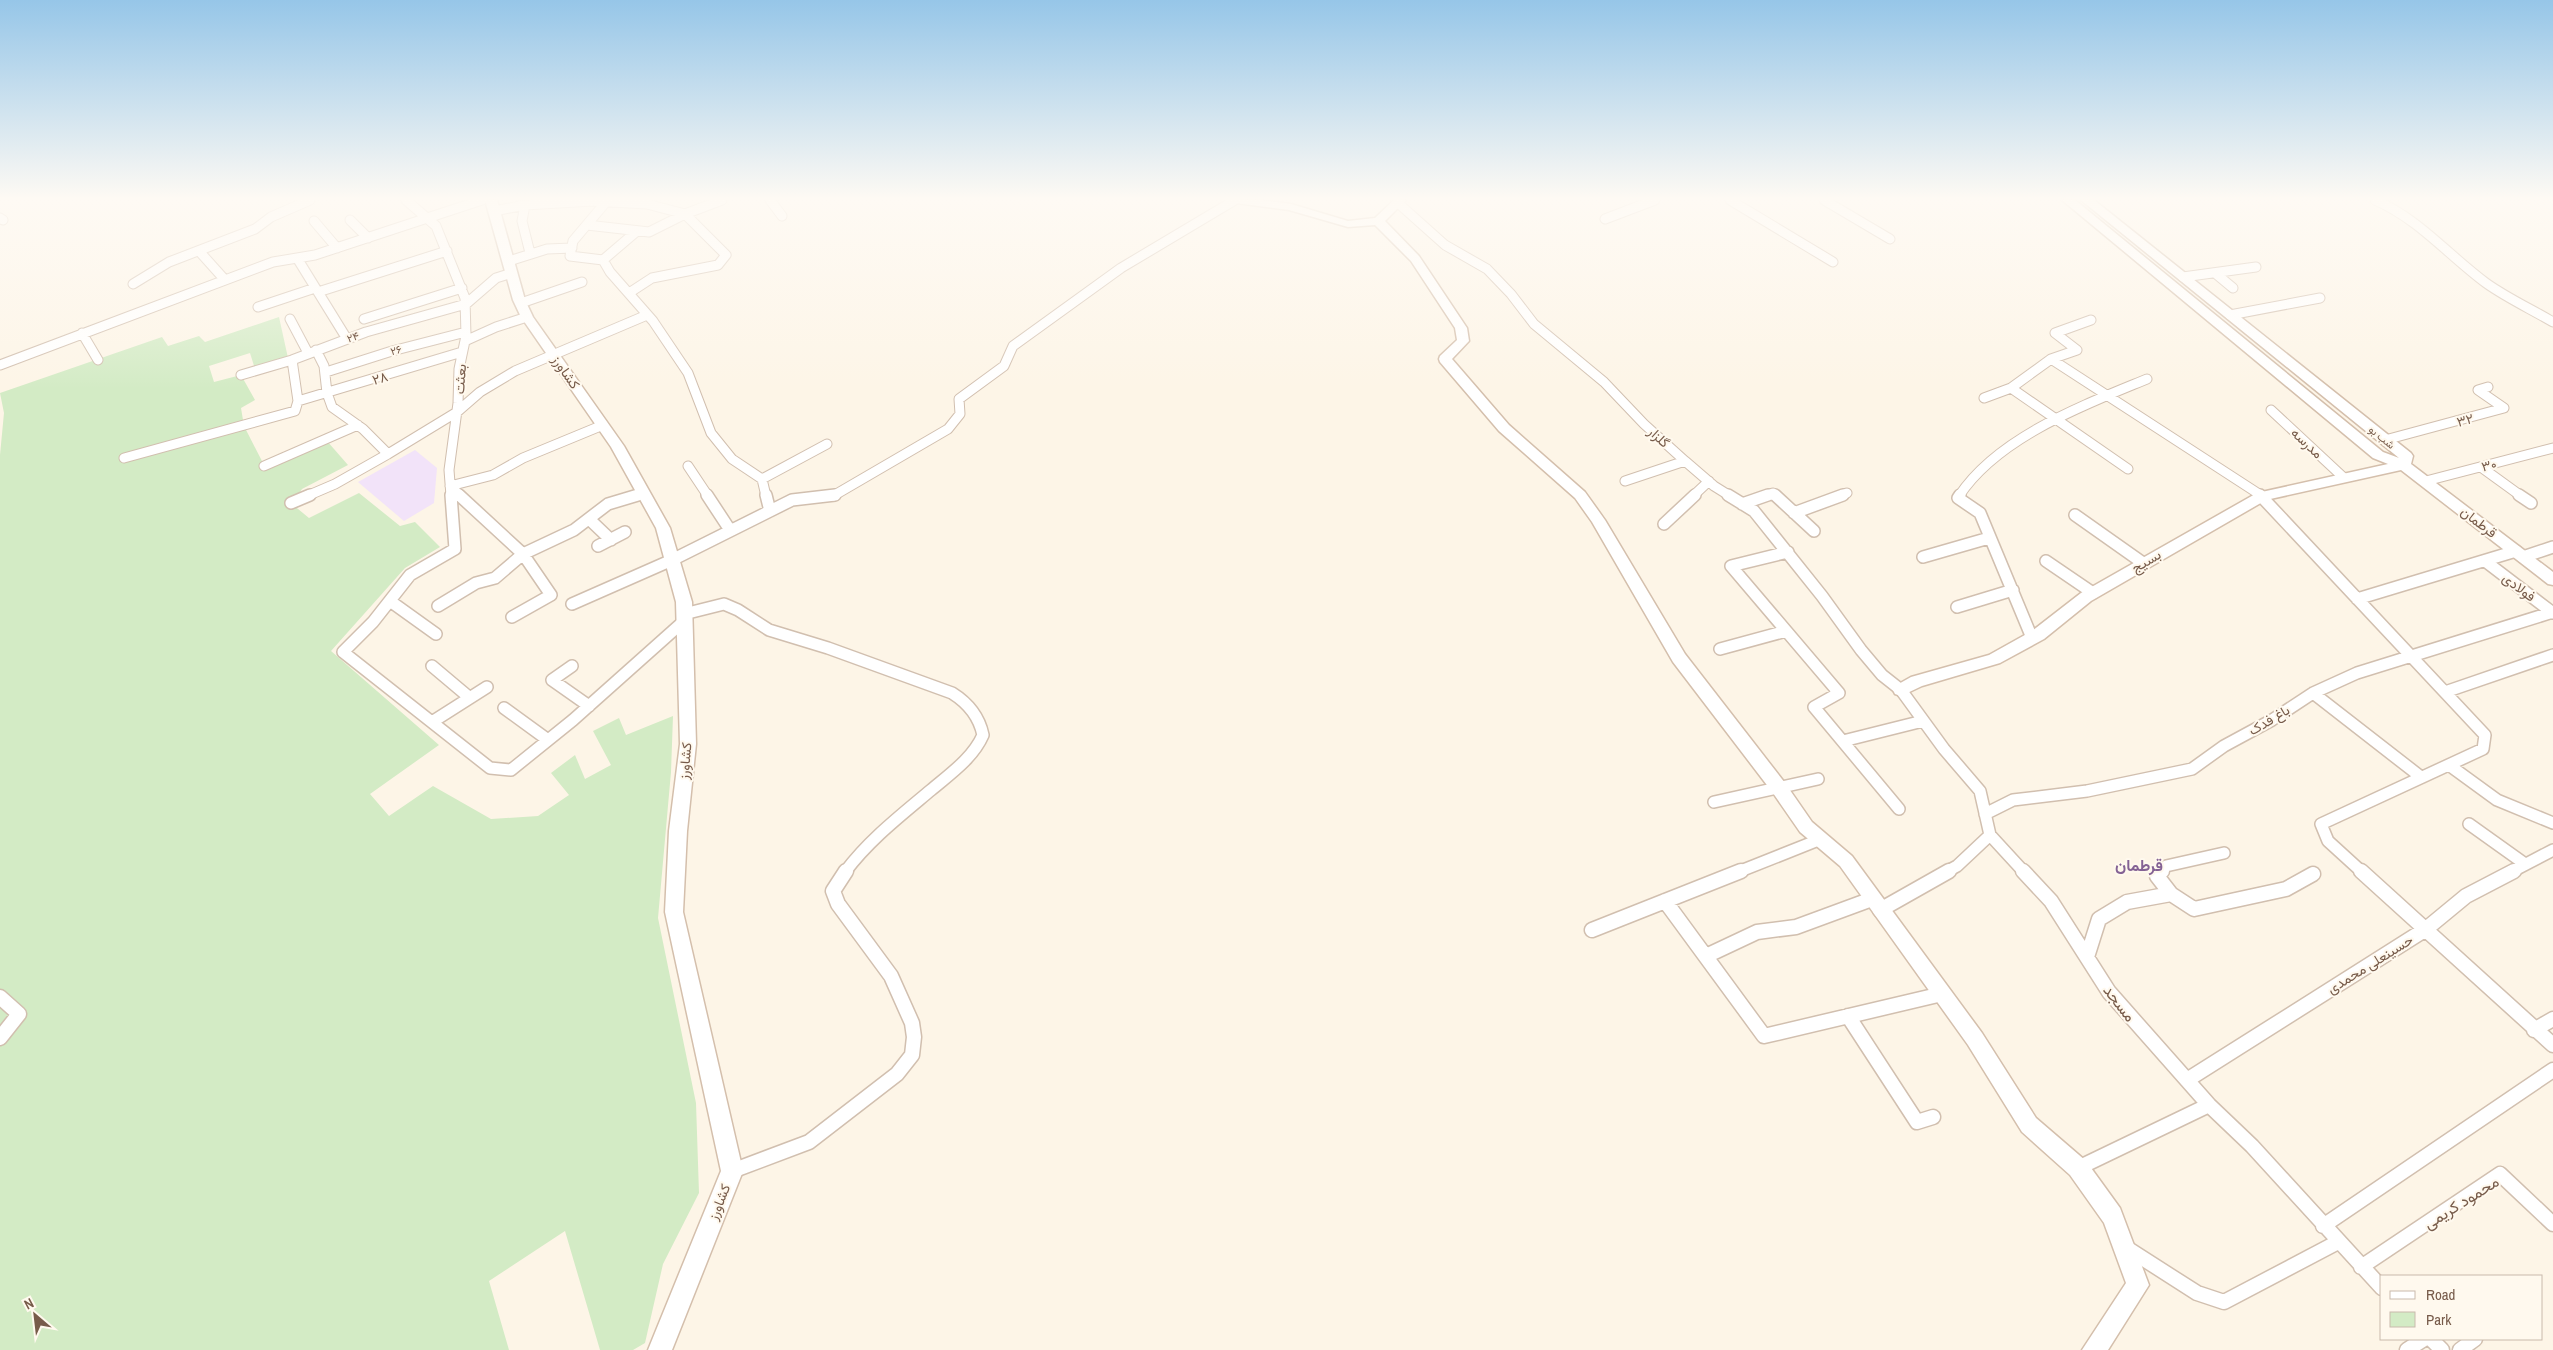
<svg xmlns="http://www.w3.org/2000/svg" width="2553" height="1350" viewBox="0 0 2553 1350" font-family="'Archivo Narrow',Vazirmatn,sans-serif">
<rect width="100%" height="100%" fill="#fdf5e7"/>
<!-- education -->
<path fill="#f2e3f9" d="M415,450L437,468L434,503L404,521L358,482Z"/>
<!-- green -->
<path fill="#d3ebc5" d="M279,317L288,358L255,369L250,353L209,366L214,382L241,375L255,400L241,408L244,426L264,465L327,441L348,465L302,489L292,504L309,518L359,493L400,526L415,522L440,547L405,568L331,651L439,745L370,794L389,816L433,786L491,819L538,816L569,795L551,773L575,755L585,779L611,765L593,731L619,718L626,735L673,716L671,772L658,918L696,1103L699,1193L663,1264L645,1343L633,1350H600L565,1231L489,1281L509,1350H0V455L4,413L0,393L162,337L168,346L199,336L205,342Z"/>
<g fill="none" stroke-linecap="round" stroke-linejoin="round">
<!-- street-far2 casing -->
<g stroke="#d1bfaf" stroke-width="11">
<path id="street-far2" d="M406,200L436,226L465,298L466,336L459,369L458,403L449,470L451,496
M770,200L782,216
M1730,200L1833,262
M1824,200L1890,239
M2375,200C2419,219 2448,255 2486,283C2507,298 2531,309 2553,322
M606,202L573,241L570,256L603,260L610,272L653,321L688,373L711,433L732,459L762,479L766,496
M1398,203L1445,245L1487,269L1511,294L1534,324L1604,382L1644,424L1685,461L1714,486L1730,496
M525,205L522,221L530,253
M494,211L525,205L593,201L647,204L685,214L726,255L718,265L652,278L629,293
M0,218L3,220
M1605,219L1655,200
M350,220L368,238
M314,221L337,248
M587,225L649,232L685,214L722,200
M199,251L225,280
M297,258L347,339
M603,260L637,231
M509,261L547,249L572,248
M2215,273L2233,288
M2183,277L2256,267
M133,284L169,262L255,229L271,217L310,200
M318,292L447,251
M521,303L582,282
M258,307L315,288
M2230,315L2320,298
M290,319L308,353
M364,319L462,288
M82,333L98,360
M465,341L496,327L527,317
M316,350L324,366L327,393L332,407L363,429L388,454
M2051,359L2262,496
M0,365L273,262L315,255L482,200
M326,372L392,351L466,332
M241,375L292,360L366,332L466,304L496,278L512,273
M2011,388L2128,469
M1984,398L2011,388L2051,359L2077,350L2055,333L2091,320
M298,401L462,352
M2271,410L2343,477
M2385,440L2504,408L2478,390L2488,387
M124,458L295,411L298,401L292,360
M264,466L358,425
M688,466L708,496
M2481,467L2521,496
M762,479L827,444
M1625,481L1685,461
M2426,481L2553,448
M450,486L461,496
M450,486L493,475L523,458L603,425
M307,496L335,484L388,454L457,412L480,392L515,371L647,315
M634,496L643,493
M833,496L948,429L960,414L959,399L1004,366L1013,346L1121,268L1235,200
M1693,496L1709,481
M1765,496L1773,493L1776,496
M1839,496L1847,493
M1959,496C1998,437 2084,405 2147,379"/>
</g>
<!-- street-far1 casing -->
<g stroke="#d1bfaf" stroke-width="14">
<path id="street-far1" d="M451,495L455,549L410,575L373,622L343,652L490,768L511,770L573,720L684,621
M459,495L523,554L551,595L512,617
M707,495L730,530
M766,495L770,511
M1728,495L1754,511L1822,596L1861,650L1882,675L1901,690L1944,749L1980,791L1990,835L2024,872
M1775,495L1814,531
M1960,495L1958,498L1980,513L2032,638
M2260,495L2485,735L2483,749L2321,824L2328,841L2362,872
M2519,495L2531,503
M291,503L310,495
M1742,504L1768,495
M1794,513L1843,495
M2075,515L2143,563
M589,519L611,540
M1664,524L1695,495
M598,546L625,532
M1788,552L1731,566L1839,693L1814,707L1899,809
M1923,557L1989,538
M2523,557L2553,547
M2046,561L2093,593
M2485,561L2553,613
M2357,599L2516,551
M390,601L436,634
M572,604L672,560L792,500L835,495
M438,606L476,583L495,578L523,554L574,530L608,504L638,495
M1957,607L2013,590
M684,614L724,604L738,610L769,630L828,648L952,693C968,703 979,716 983,735C973,758 950,774 931,790C900,816 869,840 845,872
M1720,649L1786,631
M432,666L470,698
M572,666L552,680L589,706
M2445,692L2553,655
M2313,693L2421,777
M504,708L548,740
M432,722L487,687
M1843,741L1923,721
M2449,765L2497,800L2553,823
M1714,802L1818,779
M1985,814L2013,800L2087,791L2192,769L2224,746L2272,720L2313,693L2357,673L2553,612
M2469,824L2525,864
M1738,872L1821,839
M1946,872L1957,866L1990,835
M2161,872L2166,866L2224,853
M2511,872L2553,850"/>
</g>
<!-- street casing -->
<g stroke="#d1bfaf" stroke-width="17">
<path id="street" d="M2023,871L2051,901L2109,992L2209,1105L2252,1146L2382,1288
M2162,871L2157,876L2171,894L2194,909L2286,889L2313,874
M2361,871L2553,1045
M1665,901L1764,1036L1942,994
M1880,910L1949,871
M1592,930L1741,871
M1706,956L1757,932L1796,927L1872,899
M2087,957L2099,919L2127,902L2171,894
M0,997L19,1014L0,1038
M1848,1016L1917,1122L1933,1117
M2534,1030L2553,1019
M2187,1080L2426,929L2466,896L2514,871
M2078,1168L2209,1105
M732,1171L809,1142L897,1074L912,1055L914,1037L912,1023L891,976L838,904L833,891L846,871
M2323,1226L2553,1070
M2125,1247L2197,1293L2224,1302L2338,1242
M2361,1267L2500,1174L2553,1224
M2431,1339L2442,1350
M2407,1350L2424,1339
M2460,1350L2475,1339"/>
</g>
<!-- secondary casing -->
<g stroke="#d4bfac" stroke-width="3">
<path id="secondary" d="M485,200H497L525,300L533,317L624,446L670,528L692,602L696,744L687,831L683,912L743,1171L672,1350H648L721,1171L665,912L669,831L680,744L676,602L656,528L611,447L521,317L513,300Z
M1230,200H1261L1291,204L1348,221L1375,218L1394,200H1406L1385,221L1419,256L1467,328L1469,341L1452,359L1509,425L1585,492L1605,520L1685,654L1785,783L1812,822L1852,856L1982,1033L2036,1118L2086,1161L2120,1208L2149,1285L2108,1350H2082L2126,1283L2104,1223L2070,1175L2022,1132L1968,1045L1840,866L1800,832L1773,793L1673,662L1592,522L1575,498L1499,431L1440,362L1439,359L1440,356L1457,340L1455,328L1411,261L1375,225L1348,227L1289,210L1236,203Z
M2062,200H2075L2383,452L2399,458L2081,200H2094L2411,453L2413,456L2411,464L2553,572V585L2548,584L2401,470L2266,500L2091,601L2044,639L2000,663L1922,686L1901,696L1895,694L1893,690L1895,686L1911,677L1989,655L2032,631L2081,593L2257,493L2388,464L2373,458Z"/>
</g>
<!-- street-far2 -->
<use href="#street-far2" stroke="#fff" stroke-width="9"/>
<!-- street-far1 -->
<use href="#street-far1" stroke="#fff" stroke-width="11"/>
<!-- street -->
<use href="#street" stroke="#fff" stroke-width="14"/>
<!-- secondary -->
<use href="#secondary" fill="#fff" fill-rule="evenodd"/>
</g>
<!-- sky -->
<linearGradient id="sky" x2="0" y2="1"><stop stop-color="#96c6e8"/><stop offset="0.51" stop-color="#fefaf4"/><stop offset="1" stop-color="#fefaf4" stop-opacity="0"/></linearGradient>
<rect width="2553" height="389" fill="url(#sky)"/>
<g text-anchor="middle" stroke-width="4" stroke-linejoin="round" paint-order="stroke">
<!-- far-street labels -->
<g font-size="11" fill="#775b4a" stroke="#fff9ee">
<text transform="translate(353 337) rotate(-19)" y="4">۲۴</text>
<text transform="translate(396 350) rotate(-16)" y="4">۲۶</text>
<text transform="translate(2382 437) rotate(39)" y="4">شب بو</text>
</g>
<!-- street labels -->
<g font-size="14" fill="#775b4a" stroke="#fff9ee">
<text transform="translate(566 372) rotate(55)" y="5">کشاورز</text>
<text transform="translate(380 378) rotate(-17)" y="5">۲۸</text>
<text transform="translate(460 379) rotate(-86)" y="5">بعثت</text>
<text transform="translate(2465 420) rotate(-15)" y="5">۳۲</text>
<text transform="translate(1659 437) rotate(43)" y="5">گلزار</text>
<text transform="translate(2307 443) rotate(43)" y="5">مدرسه</text>
<text transform="translate(2489 465) rotate(-14)" y="5">۳۰</text>
<text transform="translate(2479 522) rotate(38)" y="5">قرطمان</text>
<text transform="translate(2146 561) rotate(-31)" y="5">بسیج</text>
<text transform="translate(2519 587) rotate(37)" y="5">فولادی</text>
<text transform="translate(2269 720) rotate(-31)" y="5">باغ فدک</text>
<text transform="translate(685 761) rotate(-85)" y="5">کشاورز</text>
<text transform="translate(2370 964) rotate(-32)" y="5">حسینعلی محمدی</text>
<text transform="translate(719 1202) rotate(-68)" y="5">کشاورز</text>
</g>
<!-- quarter labels -->
<g font-size="16" font-weight="bold" fill="#846294" stroke="#fff9ee">
<text x="2139" y="871">قرطمان</text>
</g>
<!-- near-street labels -->
<g font-size="16" fill="#775b4a" stroke="#fff9ee">
<text transform="translate(2120 1003) rotate(52)" y="6">مسجد</text>
<text transform="translate(2461 1202) rotate(-32)" y="6">محمود کریمی</text>
</g>
</g>
<!-- legend -->
<rect x="2380" y="1275" width="162" height="65" fill="#fff9ee" stroke="#c9baac"/>
<rect x="2390" y="1291" width="25" height="8" fill="#ffffff" stroke="#c9baac"/>
<text x="2426" y="1300" font-size="15" fill="#775b4a">Road</text>
<rect x="2390" y="1312" width="25" height="15" fill="#d3ebc5" stroke="#c9baac"/>
<text x="2426" y="1325" font-size="15" fill="#775b4a">Park</text>
<!-- north arrow -->
<g transform="translate(35 1315) rotate(332)" stroke="#fff9ee" stroke-width="4" paint-order="stroke">
<path d="M0-4L9 19L0 12L-9 19Z" fill="#775b4a"/>
<text y="-8" font-size="14" font-weight="bold" text-anchor="middle" fill="#775b4a">N</text>
</g>
</svg>
